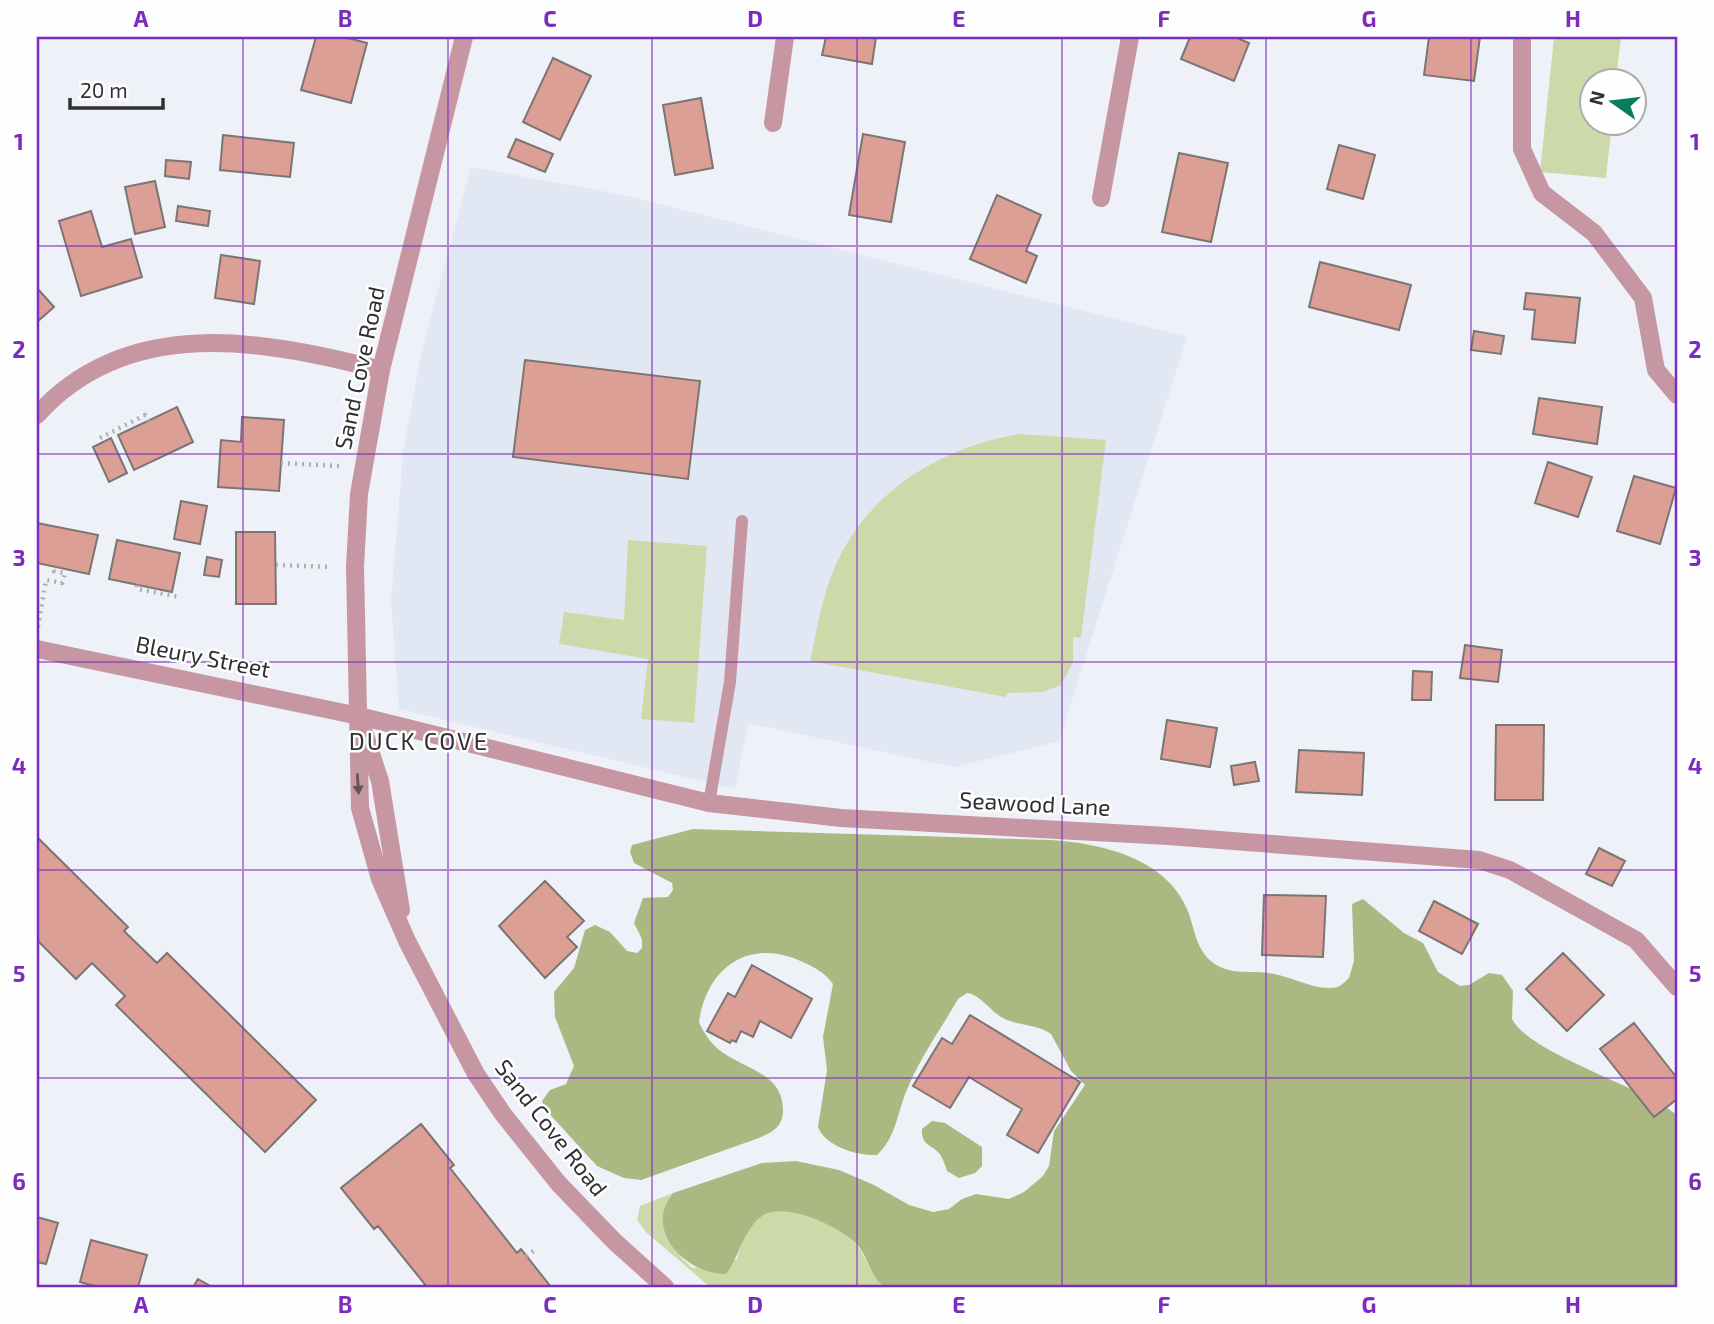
<svg xmlns="http://www.w3.org/2000/svg" width="1714" height="1324" viewBox="0 0 1714 1324" font-family="'Exo 2',sans-serif">
<rect width="100%" height="100%" fill="#eef1f7"/>
<!-- built -->
<path fill="#e2e7f4" d="M471,167L624,195L1187,337L1059,741L954,767L748,723L735,789L399,709L391,601L403,453L421,354Z"/>
<!-- green -->
<path fill="#ced9aa" d="M1554,37H1621L1616,80H1592V122L1612,123L1606,178L1540,172Z
M1020,434L1106,440L1081,638L1073,637V662L1061,685L1043,692L1007,693L1006,697L810,661C816,635 820,608 829,582C858,498 935,448 1020,434Z
M628,540L707,546L694,723L641,719L648,659L559,644L564,612L624,620Z
M673,1193C653,1219 670,1250 693,1268L737,1259C742,1244 746,1226 760,1216C785,1199 842,1227 858,1247C868,1260 871,1277 885,1287H710L647,1233L637,1220L640,1206Z"/>
<!-- forest -->
<path fill="#acb882" d="M693,829L1050,840C1100,843 1166,858 1187,909C1195,928 1195,948 1212,962C1231,977 1252,969 1274,974C1292,977 1312,989 1331,988C1339,988 1344,983 1349,978L1354,961L1352,904L1363,899L1404,933L1423,943L1438,972L1460,986L1469,985L1489,973L1502,975L1513,991L1512,1019C1530,1054 1641,1086 1677,1115V1287H885C871,1278 869,1260 859,1247C842,1227 780,1197 758,1219C742,1235 739,1257 726,1274C685,1274 643,1230 673,1193L762,1163L796,1161L839,1170L874,1185L909,1205L933,1212L949,1209L962,1199L976,1194L1009,1199L1024,1192L1043,1176L1049,1166L1054,1131L1085,1085L1071,1071L1051,1034C1037,1024 1018,1026 1003,1018C990,1011 981,995 967,993L958,999C942,1027 922,1055 909,1085C897,1110 898,1135 877,1155C858,1156 826,1147 818,1127L827,1070L823,1037L833,984C825,973 816,968 803,962C750,937 707,966 699,1022C703,1032 710,1042 718,1049C742,1069 783,1072 783,1110C783,1128 771,1133 756,1139L641,1180L624,1178L597,1166L545,1109L542,1101L550,1090L566,1084L574,1066L555,1017L554,992L574,968L585,930L595,925L610,932L627,951L637,953L642,948V939L634,923L643,898L668,897L673,890L672,883L634,863L630,852L632,845Z
M932,1121L945,1123L982,1147V1166L975,1173L959,1178L947,1171C945,1165 943,1158 939,1153C930,1144 921,1145 922,1129Z"/>
<!-- building -->
<path fill="#dc9f96" stroke="#7c7573" stroke-width="2" d="M316,37H344L367,43L351,103L301,90Z
M826,37H876L872,64L822,55Z
M1190,37H1235L1249,43L1234,81L1181,59Z
M1429,37H1480L1474,81L1424,75Z
M553,58L591,76L560,140L523,122Z
M701,98L713,168L675,175L663,105Z
M863,134L905,142L891,222L849,215Z
M223,135L294,143L290,177L220,170Z
M516,139L553,154L545,172L508,157Z
M1339,145L1375,155L1363,199L1327,189Z
M1179,153L1228,163L1211,242L1162,232Z
M166,160L191,162L189,179L165,176Z
M155,181L165,227L135,234L125,187Z
M997,195L1041,215L1026,251L1037,256L1026,283L970,259Z
M178,206L210,211L208,226L176,221Z
M91,211L102,247L131,239L142,277L81,296L59,221Z
M221,255L260,261L254,304L215,298Z
M1320,262L1411,285L1399,330L1309,307Z
M37,288L54,307L37,322Z
M1526,293L1580,298L1575,343L1532,339L1535,310L1524,309Z
M1474,331L1504,336L1501,354L1471,350Z
M525,360L700,381L688,479L513,457Z
M1539,398L1602,407L1597,444L1533,434Z
M177,407L193,442L134,470L118,435Z
M242,417L284,420L279,491L218,487L221,440L241,442Z
M111,438L127,473L109,482L93,447Z
M1548,462L1592,477L1578,517L1535,503Z
M1634,476L1676,488L1660,544L1617,531Z
M181,501L207,506L200,544L174,539Z
M37,523L98,535L89,574L37,563Z
M236,532H275L276,604H236Z
M117,540L180,553L172,592L109,579Z
M207,557L222,560L219,577L204,575Z
M1465,645L1502,650L1498,682L1460,678Z
M1413,671L1432,672L1431,700H1412Z
M1167,720L1217,728L1210,767L1161,759Z
M1496,725H1544L1543,800H1495Z
M1299,750L1364,753L1362,795L1296,792Z
M1255,762L1259,781L1234,785L1231,766Z
M37,837L128,927L124,931L157,963L167,953L316,1100L265,1152L116,1005L125,996L92,963L76,979L37,940Z
M1599,848L1625,861L1612,886L1586,874Z
M545,881L584,921L567,937L577,947L545,978L499,926Z
M1264,895L1326,896L1323,957L1262,955Z
M1434,901L1478,924L1462,954L1419,931Z
M1563,953L1604,995L1567,1031L1526,989Z
M752,965L812,999L791,1038L760,1021L753,1037L741,1031L736,1042L732,1040L730,1043L707,1031L728,993L735,997Z
M970,1015L1080,1082L1038,1153L1007,1135L1022,1109L969,1077L950,1108L913,1086L942,1038L952,1044Z
M1634,1023L1677,1078V1099L1654,1117L1600,1049Z
M421,1124L454,1165L450,1168L517,1253L521,1249L551,1287H427L378,1226L374,1229L341,1188Z
M37,1217L58,1223L46,1264L37,1262Z
M91,1240L147,1255L138,1287H98L80,1282Z
M198,1279L212,1287H193Z"/>
<g fill="none" stroke-linecap="round" stroke-linejoin="round">
<!-- path -->
<path stroke="#acaeb3" stroke-width="4.5" stroke-dasharray="2 5" stroke-linecap="butt" d="M100,438L145,415L148,421
M281,463L339,466
M276,565L331,567
M137,585V589L180,597
M38,627L46,580L62,583L65,573L54,571L55,567
M526,1256L535,1250"/>
<!-- service -->
<path stroke="#c796a3" stroke-width="12" d="M709,803L730,682L742,521"/>
<!-- minor -->
<path stroke="#c796a3" stroke-width="18" d="M1522,37V149L1542,193L1594,233L1643,298L1656,370L1677,395
M773,123L785,37
M1101,198L1130,37
M37,415C128,314 263,340 381,370
M359,716L709,803L841,818L1168,836L1479,860L1510,870L1636,940L1677,987"/>
<!-- tertiary -->
<path stroke="#c796a3" stroke-width="18" d="M464,37L381,370L359,494L355,567L360,808L380,879L407,941L476,1074L503,1114L559,1184L615,1242L665,1287
M37,649L359,716
M362,726L380,781L401,910"/>
</g>
<!-- one-way arrows -->
<defs><path id="oneway-solid" d="M-6-.8H1V-3.2L6.5 0L1 3.2V.8H-6Z" transform="scale(1.75)"/></defs>
<use fill="#65545a" href="#oneway-solid" transform="translate(358 784) rotate(86)"/>
<!-- grid -->
<path fill="none" stroke="#7b2cbf" stroke-width="2" stroke-opacity="0.55" d="M243,37V1287M448,37V1287M652,37V1287M857,37V1287M1062,37V1287M1266,37V1287M1471,37V1287M37,246H1677M37,454H1677M37,662H1677M37,870H1677M37,1078H1677"/>
<g text-anchor="middle" stroke-width="5" stroke-linejoin="round" paint-order="stroke">
<!-- street labels -->
<g font-size="23" fill="#303033" stroke="#fefefe">
<text transform="translate(360 368) rotate(-78)" y="8">Sand Cove Road</text>
<text transform="translate(203 657) rotate(11)" y="8">Bleury Street</text>
<text transform="translate(1035 804) rotate(3)" y="8">Seawood Lane</text>
<text transform="translate(551 1128) rotate(52)" y="8">Sand Cove Road</text>
</g>
<!-- neighbourhood labels -->
<g font-size="24" letter-spacing="2" fill="#303033" stroke="#fefefe">
<text x="419" y="750">DUCK COVE</text>
</g>
</g>
<!-- border -->
<rect width="1714" height="1324" fill="none" stroke="#fefefe" stroke-width="77"/>
<!-- north arrow -->
<g transform="translate(1613 102) rotate(284)"><circle r="33" fill="#fefefe" stroke="#acacad" stroke-width="2"/>
<path d="M0-5L12 26L0 18L-12 26Z" fill="#087e5c"/>
<text y="-10" font-size="19" font-weight="bold" text-anchor="middle" fill="#303033">N</text>
</g>
<!-- scale -->
<path d="M70 98v10h93v-10" fill="none" stroke="#303033" stroke-width="3.5"/>
<text x="80" y="98" font-size="21" fill="#303033" stroke="#fefefe" stroke-width="5" paint-order="stroke">20 m</text>
<rect x="38" y="38" width="1638" height="1248" fill="none" stroke="#7b2cbf" stroke-width="2.5"/>
<g font-size="23" text-anchor="middle" font-weight="bold" fill="#7b2cbf">
<text x="141" y="27">A</text>
<text x="345" y="27">B</text>
<text x="550" y="27">C</text>
<text x="755" y="27">D</text>
<text x="959" y="27">E</text>
<text x="1164" y="27">F</text>
<text x="1369" y="27">G</text>
<text x="1573" y="27">H</text>
<text x="19" y="150">1</text>
<text x="1695" y="150">1</text>
<text x="19" y="358">2</text>
<text x="1695" y="358">2</text>
<text x="19" y="566">3</text>
<text x="1695" y="566">3</text>
<text x="19" y="774">4</text>
<text x="1695" y="774">4</text>
<text x="19" y="982">5</text>
<text x="1695" y="982">5</text>
<text x="19" y="1190">6</text>
<text x="1695" y="1190">6</text>
<text x="141" y="1313">A</text>
<text x="345" y="1313">B</text>
<text x="550" y="1313">C</text>
<text x="755" y="1313">D</text>
<text x="959" y="1313">E</text>
<text x="1164" y="1313">F</text>
<text x="1369" y="1313">G</text>
<text x="1573" y="1313">H</text>
</g>
</svg>
